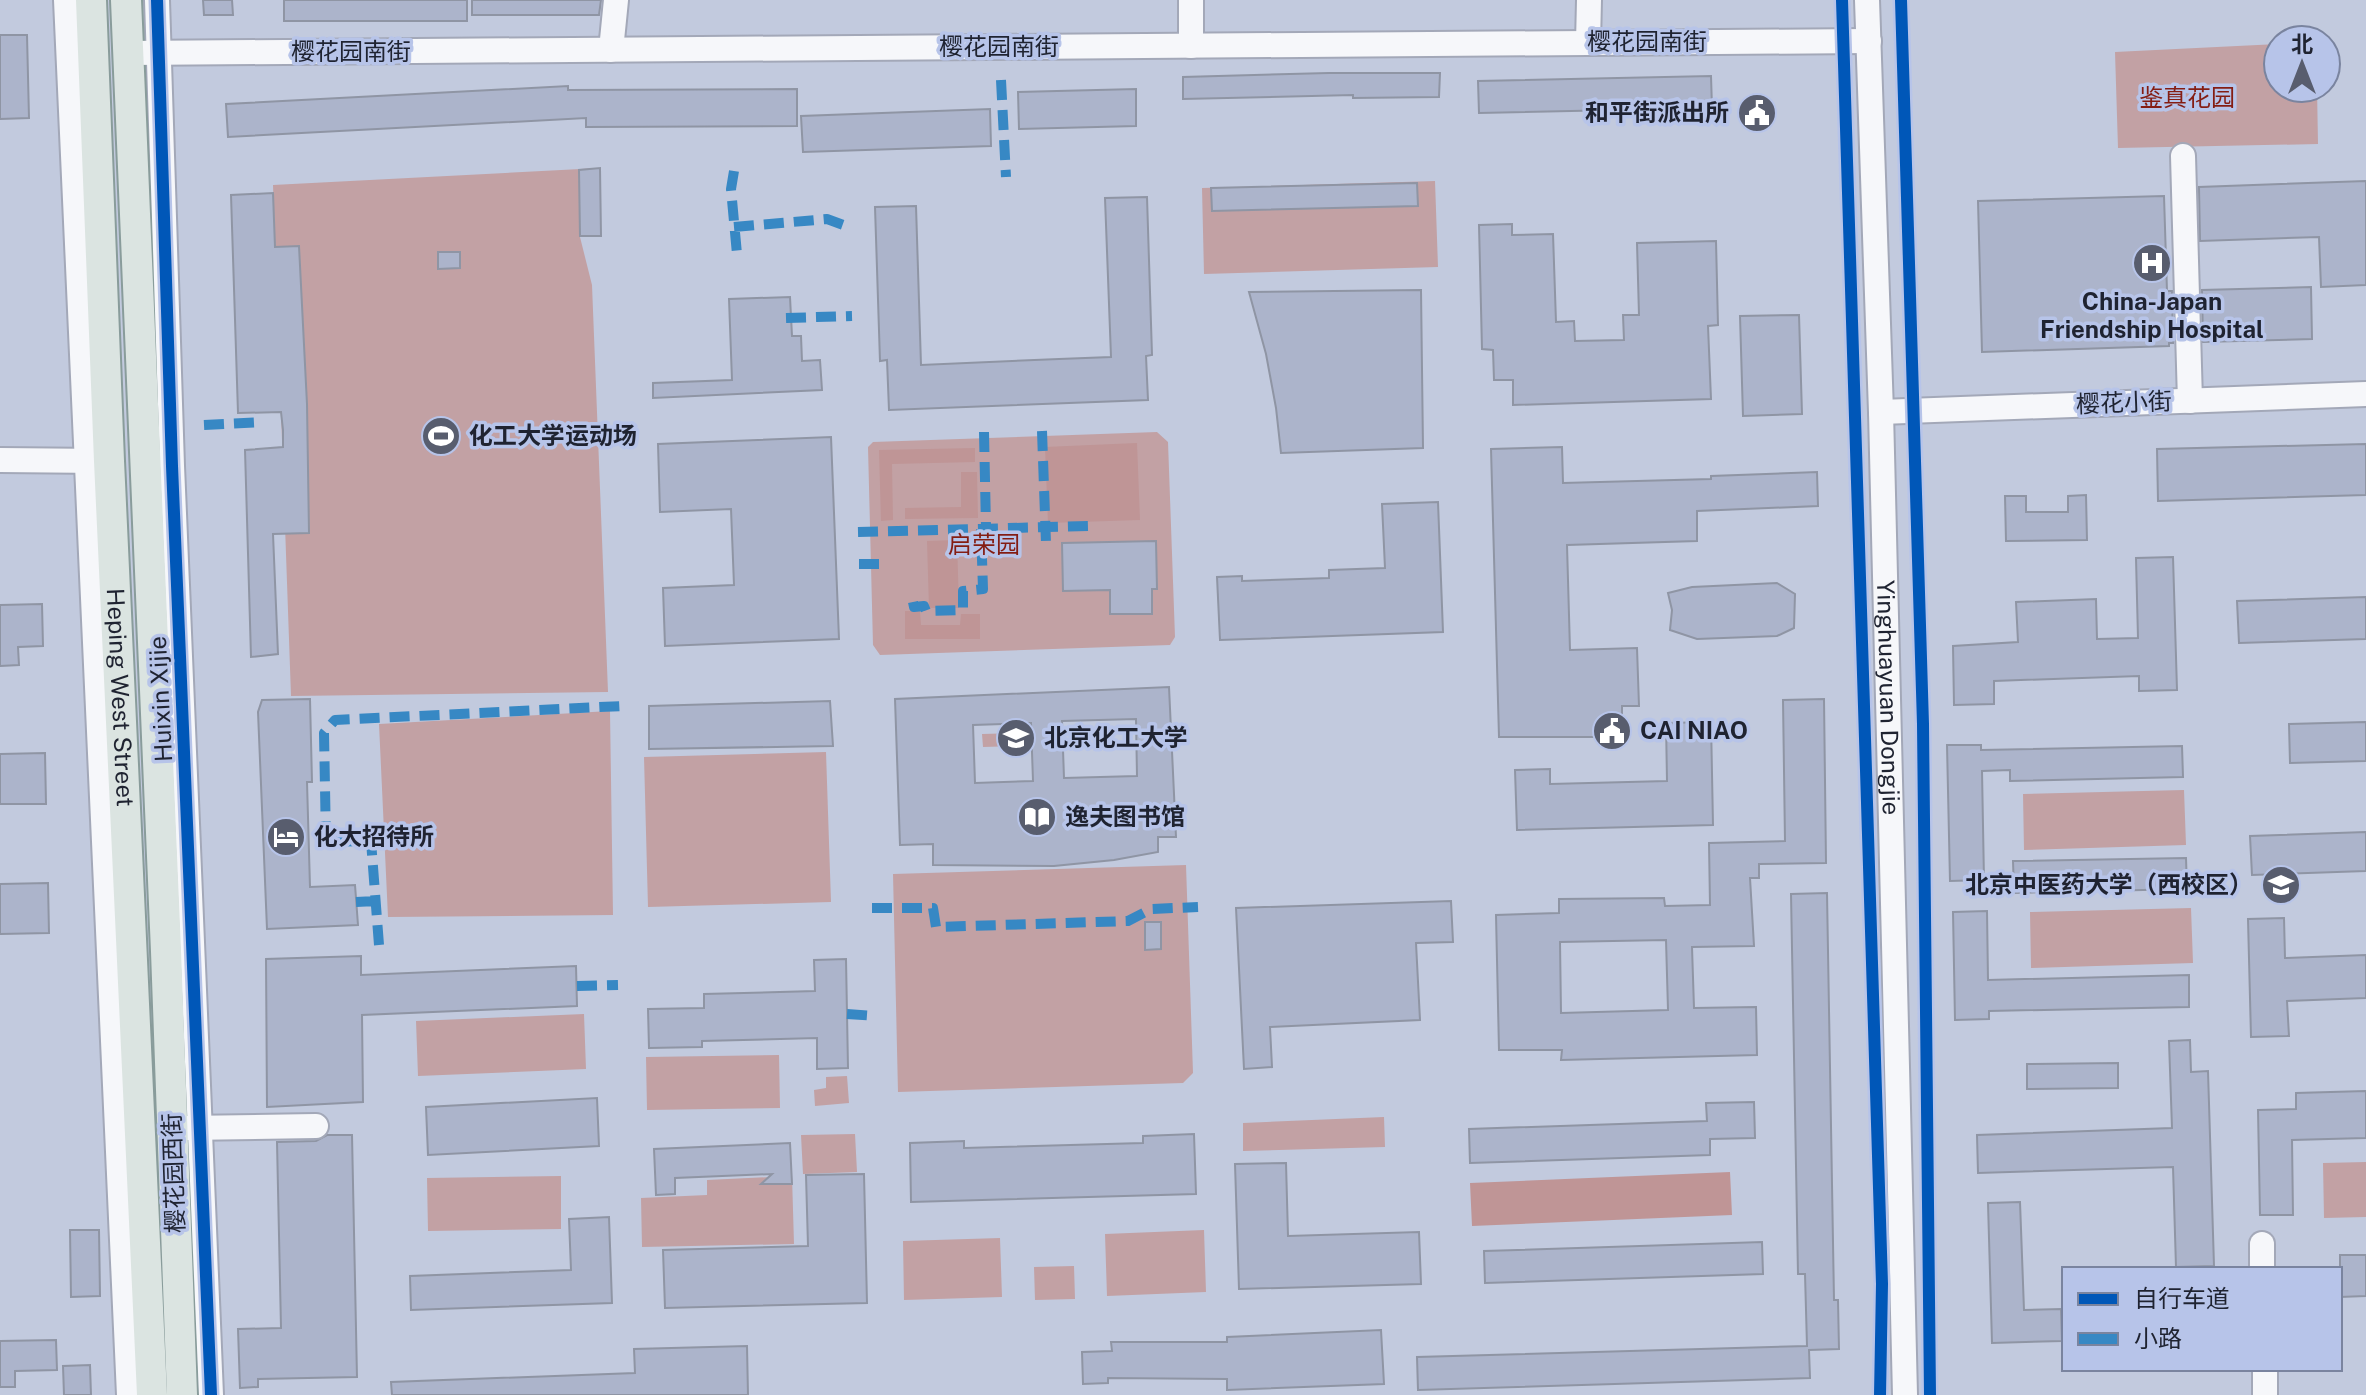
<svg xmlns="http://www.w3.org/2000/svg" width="2366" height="1395" viewBox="0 0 2366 1395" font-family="'Public Sans','Noto Sans SC',sans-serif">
<rect width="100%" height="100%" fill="#c2cade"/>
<!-- green -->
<path fill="#c2a1a4" d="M2278,44V88H2317L2318,144L2118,148L2115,52Z
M600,168L601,236L580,237L592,285L608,692L291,696L273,185Z
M1435,181L1438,267L1204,274L1202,188Z
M1157,432L1168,442L1175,637L1170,645L880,655L873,645L868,447L873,442Z
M610,711L613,915L388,917L379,724Z
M1020,733V746L983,747L982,734Z
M826,752L831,902L648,907L644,757Z
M2184,790L2186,845L2024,850L2023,794Z
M1186,865L1193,1073L1183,1083L898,1092L893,874Z
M2191,908L2193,963L2031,968L2030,912Z
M584,1014L586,1069L418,1076L416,1021Z
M779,1055L780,1108L647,1110L646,1057Z
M847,1076L849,1103L815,1106L814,1090L826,1088V1077Z
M1384,1117L1385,1147L1243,1151V1123Z
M855,1134L857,1172L803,1174L801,1135Z
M2366,1162V1217L2324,1218L2323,1163Z
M561,1176V1229L428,1231L427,1178Z
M792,1176L794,1244L642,1247L641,1198L707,1195V1180Z
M1204,1230L1206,1292L1107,1296L1105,1234Z
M1000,1238L1002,1297L904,1300L903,1241Z
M1074,1266L1075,1299L1035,1300L1034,1267Z"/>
<!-- forest -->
<path fill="#bf9596" d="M1137,443L1140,520L1048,523L1045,447Z
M975,448V462L892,464L893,520L881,521L879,450Z
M961,472H977L978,518L905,519V508L961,507Z
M957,540L959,608H929L927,541Z
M905,611H920L921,625H960L961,614H980V639H905Z
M1730,1172L1732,1215L1472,1226L1470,1183Z"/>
<!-- building -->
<path fill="#acb4cb" stroke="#8f95a4" stroke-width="2" fill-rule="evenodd" d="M203,0H232L233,15H204Z
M284,0H467V21H284Z
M472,0H601L599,15H472Z
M0,35H27L29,118L0,119Z
M1329,73H1440L1439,97L1353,98V95L1183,99V77Z
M1711,76L1712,108L1479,113L1478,81Z
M568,86V90L797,89V126L586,127V118L228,137L226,104Z
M1136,89V126L1019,129L1018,92Z
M990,109L991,146L803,152L801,116Z
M600,168L601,236H580L579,170Z
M2366,181V285L2321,287L2319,237L2200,241L2199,187Z
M1417,183L1418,206L1212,211L1211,188Z
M273,193L275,247L299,246L307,404L309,533L273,534L278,654L251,657L245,450L283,447V430L281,412L238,413L231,195Z
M2164,196L2167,291H2172L2173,343H2169V346L1982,352L1978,201Z
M1147,197L1152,355L1146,356L1148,400L889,410L887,360L880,361L875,207L916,206L921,365L1059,359L1111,357L1105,198Z
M1512,224V235L1553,234L1556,322L1574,321L1575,341L1624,340L1623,315H1639L1637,243L1716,241L1718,325L1708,326L1711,399L1513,405V380H1494L1493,350L1482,349L1479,225Z
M438,252H460V268L438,269Z
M2311,287L2312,339L2203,342L2202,290Z
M1421,290L1423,448L1281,453L1276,408L1266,354L1249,292Z
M790,297L792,336H801L802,361L820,360L822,390L653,398V383L732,380L729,299Z
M1799,315L1802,414L1743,416L1740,316Z
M831,437L839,639L665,646L663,588L734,585L731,509L660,512L658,444Z
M2366,444V495L2158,501L2157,449Z
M1562,447L1563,483L1711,479V476L1817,472L1818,506L1697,511V541L1567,545L1570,650L1637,648L1639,706H1622V737H1499L1491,449Z
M2086,495L2087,540L2006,541L2005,496H2026V512H2068V496Z
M1438,502L1443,632L1220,640L1217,577L1242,576V581L1329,578V570L1385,568L1382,504Z
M1156,541L1157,589H1152V614H1110V590L1063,591L1062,543Z
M2173,557L2177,690L2139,691V676L1994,681V704L1954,705L1953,646L2018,642L2016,602L2096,599L2097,639L2138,638L2136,558Z
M1777,583L1795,594L1794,628L1777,636L1697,639L1670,630L1672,610L1668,593L1692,587Z
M2366,597V639L2239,643L2237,601Z
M42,604L43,646L18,647L19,665L0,666V605Z
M1169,687L1176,837H1158V852L1114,860L1054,866L933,865V844L900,845L895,699ZM1136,719L1137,776L1064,778L1062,721ZM1031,723L1033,781L975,783L973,725Z
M310,699L312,782H307L310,887L355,885L358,925L267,929L258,712L262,700Z
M1824,699L1826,863L1759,864V878H1750L1754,946L1692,947L1694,1008L1756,1007L1757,1055L1561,1060L1562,1050H1499L1496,915L1559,913V899L1664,898L1665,906L1710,905L1709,843L1785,841L1783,700ZM1666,940L1668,1010L1561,1013L1560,942Z
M830,701L833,746L649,749V706Z
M1711,722L1713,825L1517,830L1515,770L1550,769V784L1667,781L1666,723Z
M2366,722V761L2290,763L2289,724Z
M1947,745H1981V750L2182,746L2183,777L2010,781V770L1982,771L1984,880L1950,881Z
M45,753L46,804H0V754Z
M2366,832V871L2252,875L2250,836Z
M2186,858L2187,889L2014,893L2013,861Z
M48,883L49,933L0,934V884Z
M1827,893L1834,1300H1838L1839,1349L1809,1350L1810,1378L1418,1390L1417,1357L1807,1346L1805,1274H1798L1791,894Z
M1451,901L1453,942L1416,943L1420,1020L1270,1027L1272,1067L1244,1069L1236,908Z
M1987,911L1988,980L2189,975V1007L1989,1011V1019L1955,1020L1953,912Z
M2284,918L2285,958L2366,955V998L2287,1001L2289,1036L2251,1037L2248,919Z
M1145,922H1161V949L1145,950Z
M361,956V975L576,966L577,1006L362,1015L363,1102L267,1107L266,959Z
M846,959L848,1068L817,1069V1038L702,1041V1047L649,1048L648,1009L704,1008V994L815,991L814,960Z
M2190,1040L2191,1072L2208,1071L2214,1266L2176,1267L2173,1167L1978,1173L1977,1135L2172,1128L2169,1041Z
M2118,1063V1088L2027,1089V1064Z
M2366,1091V1138L2292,1140L2293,1215H2260L2258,1110L2296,1109V1093Z
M597,1098L599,1146L428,1155L426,1107Z
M1754,1102L1755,1138L1710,1139V1155L1470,1163L1469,1129L1707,1121L1706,1103Z
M1194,1134L1196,1194L911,1202L910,1143L964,1141V1148L1143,1143V1136Z
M327,1135H352L357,1377L258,1379V1387L240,1388L238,1329L281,1328L277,1142L316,1141Z
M790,1143L792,1184H761L772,1174L675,1178V1194L656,1195L654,1149Z
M1286,1163L1288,1236L1419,1232L1421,1284L1239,1289L1235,1164Z
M864,1174L867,1303L665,1308L663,1250L808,1246L806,1175Z
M2020,1202L2024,1310L2061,1309L2062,1341L1992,1343L1988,1203Z
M609,1217L612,1303L411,1310L410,1276L571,1270L569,1219Z
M70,1230H99L100,1296L71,1297Z
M1762,1242L1763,1274L1485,1283L1484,1251Z
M2340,1255H2366V1296L2340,1297Z
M1381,1330L1384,1384L1227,1390V1379L1108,1378V1383L1083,1384L1082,1352L1112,1351L1111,1342H1227V1337Z
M56,1340L57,1370L15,1371V1387H0V1341Z
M747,1346L748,1395H392L391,1382L635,1373L634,1349Z
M90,1365L91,1395H64L63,1366Z"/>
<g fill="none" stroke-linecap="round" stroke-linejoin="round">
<!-- minor casing -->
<g stroke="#a3a8b8" stroke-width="28">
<g id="minor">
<path d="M66,0L129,1395"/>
<path d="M157,0L172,466L211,1395"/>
<path id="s1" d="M1867,0L1881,412L1905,1395"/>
<path d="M1588,43L1589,0"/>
<path d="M1191,46V0"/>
<path d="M611,50L616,0"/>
<path d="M128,53L1869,41"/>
<path d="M2183,156L2190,401"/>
<path d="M1881,412L2366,394"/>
<path d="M0,460L102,461"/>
<path d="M186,1128L316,1126"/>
<path d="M2262,1244V1269"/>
<path d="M2265,1369V1395"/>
</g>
</g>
<!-- major casing -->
<g stroke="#899c9b" stroke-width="34">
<g id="major">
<path id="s2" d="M91,0L109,461L152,1395"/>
<path d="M126,0L166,951L182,1395"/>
</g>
</g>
<!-- minor -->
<use href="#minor" stroke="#f6f7fa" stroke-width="24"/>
<!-- major -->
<use href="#major" stroke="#dbe4e1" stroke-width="30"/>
<!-- quiet -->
<path stroke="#3788c4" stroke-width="10" stroke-dasharray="20 10" stroke-linecap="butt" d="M1001,80L1006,177
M734,171L731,189L737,254
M734,227L827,219L849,227
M786,318L852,316
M204,425L263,422
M1042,431L1046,543
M984,432L986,528
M858,532L1090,526
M859,564H889
M913,602L914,607L924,606L926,611L963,610V591L983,589L981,529
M356,902L376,901
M872,908H933L936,927L1128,921L1151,909L1198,907
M379,945L371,841L326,842L324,733L335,720L622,706
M577,986L618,985
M847,1014L876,1016"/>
<!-- cycleway casing -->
<g stroke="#b7c4e9" stroke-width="17">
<path id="cycleway" d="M157,0L172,466L211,1395
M1842,0L1882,1284L1880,1395
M1901,0L1923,724L1930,1395"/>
</g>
<!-- cycleway -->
<use href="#cycleway" stroke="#0057b8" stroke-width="12"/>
</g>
<!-- icons -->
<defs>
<g id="civic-disc" transform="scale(2)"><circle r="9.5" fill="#585d6e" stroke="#b7c4e9"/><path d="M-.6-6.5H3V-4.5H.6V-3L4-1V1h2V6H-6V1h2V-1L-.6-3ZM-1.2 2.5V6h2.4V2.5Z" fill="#fff"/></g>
<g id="hospital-disc" transform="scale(2)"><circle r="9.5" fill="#585d6e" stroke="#b7c4e9"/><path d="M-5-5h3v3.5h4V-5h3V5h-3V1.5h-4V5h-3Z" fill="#fff"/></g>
<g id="stadium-disc" transform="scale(2)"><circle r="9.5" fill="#585d6e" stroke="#b7c4e9"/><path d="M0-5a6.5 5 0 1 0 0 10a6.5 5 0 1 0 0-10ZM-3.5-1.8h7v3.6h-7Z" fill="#fff"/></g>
<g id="university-disc" transform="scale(2)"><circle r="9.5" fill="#585d6e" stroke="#b7c4e9"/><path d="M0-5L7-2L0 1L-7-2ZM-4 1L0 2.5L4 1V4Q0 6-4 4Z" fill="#fff"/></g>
<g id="library-disc" transform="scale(2)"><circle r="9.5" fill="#585d6e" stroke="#b7c4e9"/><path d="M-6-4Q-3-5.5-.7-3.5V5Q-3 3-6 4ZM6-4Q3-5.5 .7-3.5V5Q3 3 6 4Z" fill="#fff"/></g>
<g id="hotel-disc" transform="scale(2)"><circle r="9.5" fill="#585d6e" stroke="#b7c4e9"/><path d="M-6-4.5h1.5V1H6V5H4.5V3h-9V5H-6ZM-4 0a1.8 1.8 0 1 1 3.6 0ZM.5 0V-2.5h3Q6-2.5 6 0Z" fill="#fff"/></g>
</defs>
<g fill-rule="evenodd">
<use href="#civic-disc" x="1757" y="113"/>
<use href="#hospital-disc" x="2152" y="263"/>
<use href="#stadium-disc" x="441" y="436"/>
<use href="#civic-disc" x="1612" y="731"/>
<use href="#university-disc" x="1016" y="738"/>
<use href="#library-disc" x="1037" y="817"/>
<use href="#hotel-disc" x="286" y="837"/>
<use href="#university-disc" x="2281" y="885"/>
</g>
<g text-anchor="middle" stroke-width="7" stroke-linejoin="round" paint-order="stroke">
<!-- street labels -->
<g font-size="24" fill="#1f2331" stroke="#b7c4e9">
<text x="1647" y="50">樱花园南街</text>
<text x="999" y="55">樱花园南街</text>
<text x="351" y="60">樱花园南街</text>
<text transform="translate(2124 403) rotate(-2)" y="8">樱花小街</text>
<text dy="8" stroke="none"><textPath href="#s1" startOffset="698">Yinghuayuan Dongjie</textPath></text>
<text dy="8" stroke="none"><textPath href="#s2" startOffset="698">Heping West Street</textPath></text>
<text transform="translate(161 699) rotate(-93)" y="8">Huixin Xijie</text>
<text transform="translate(174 1173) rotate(-92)" y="8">樱花园西街</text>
</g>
<!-- park labels -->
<g font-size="24" fill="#841d13" stroke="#b7c4e9">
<text x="2187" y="106">鉴真花园</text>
<text x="984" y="553">启荣园</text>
</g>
<!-- poi labels -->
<g font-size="24" font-weight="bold" fill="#1f2331" stroke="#b7c4e9" text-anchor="start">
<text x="1729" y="121" text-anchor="end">和平街派出所</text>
<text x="2152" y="310" text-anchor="middle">China-Japan<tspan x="2152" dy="28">Friendship Hospital</tspan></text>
<text x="469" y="444">化工大学运动场</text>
<text x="1640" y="739">CAI NIAO</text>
<text x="1044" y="746">北京化工大学</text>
<text x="1065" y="825">逸夫图书馆</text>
<text x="314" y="845">化大招待所</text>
<text x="2253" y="893" text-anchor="end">北京中医药大学（西校区）</text>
</g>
</g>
<!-- legend -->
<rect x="2062" y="1267" width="280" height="104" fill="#b7c4e9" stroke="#7a849f" stroke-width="2"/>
<rect x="2078" y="1293" width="40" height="12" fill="#0057b8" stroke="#7a849f" stroke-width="2"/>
<text x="2134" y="1307" font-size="24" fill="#1f2331">自行车道</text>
<rect x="2078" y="1333" width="40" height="12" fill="#3788c4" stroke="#7a849f" stroke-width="2"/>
<text x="2134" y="1347" font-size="24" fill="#1f2331">小路</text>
<!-- north arrow -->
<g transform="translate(2302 64)"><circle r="38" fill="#b7c4e9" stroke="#7a849f" stroke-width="2"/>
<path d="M0-6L14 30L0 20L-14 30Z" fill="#585d6e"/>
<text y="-12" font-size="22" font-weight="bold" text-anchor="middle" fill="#1f2331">北</text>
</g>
</svg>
